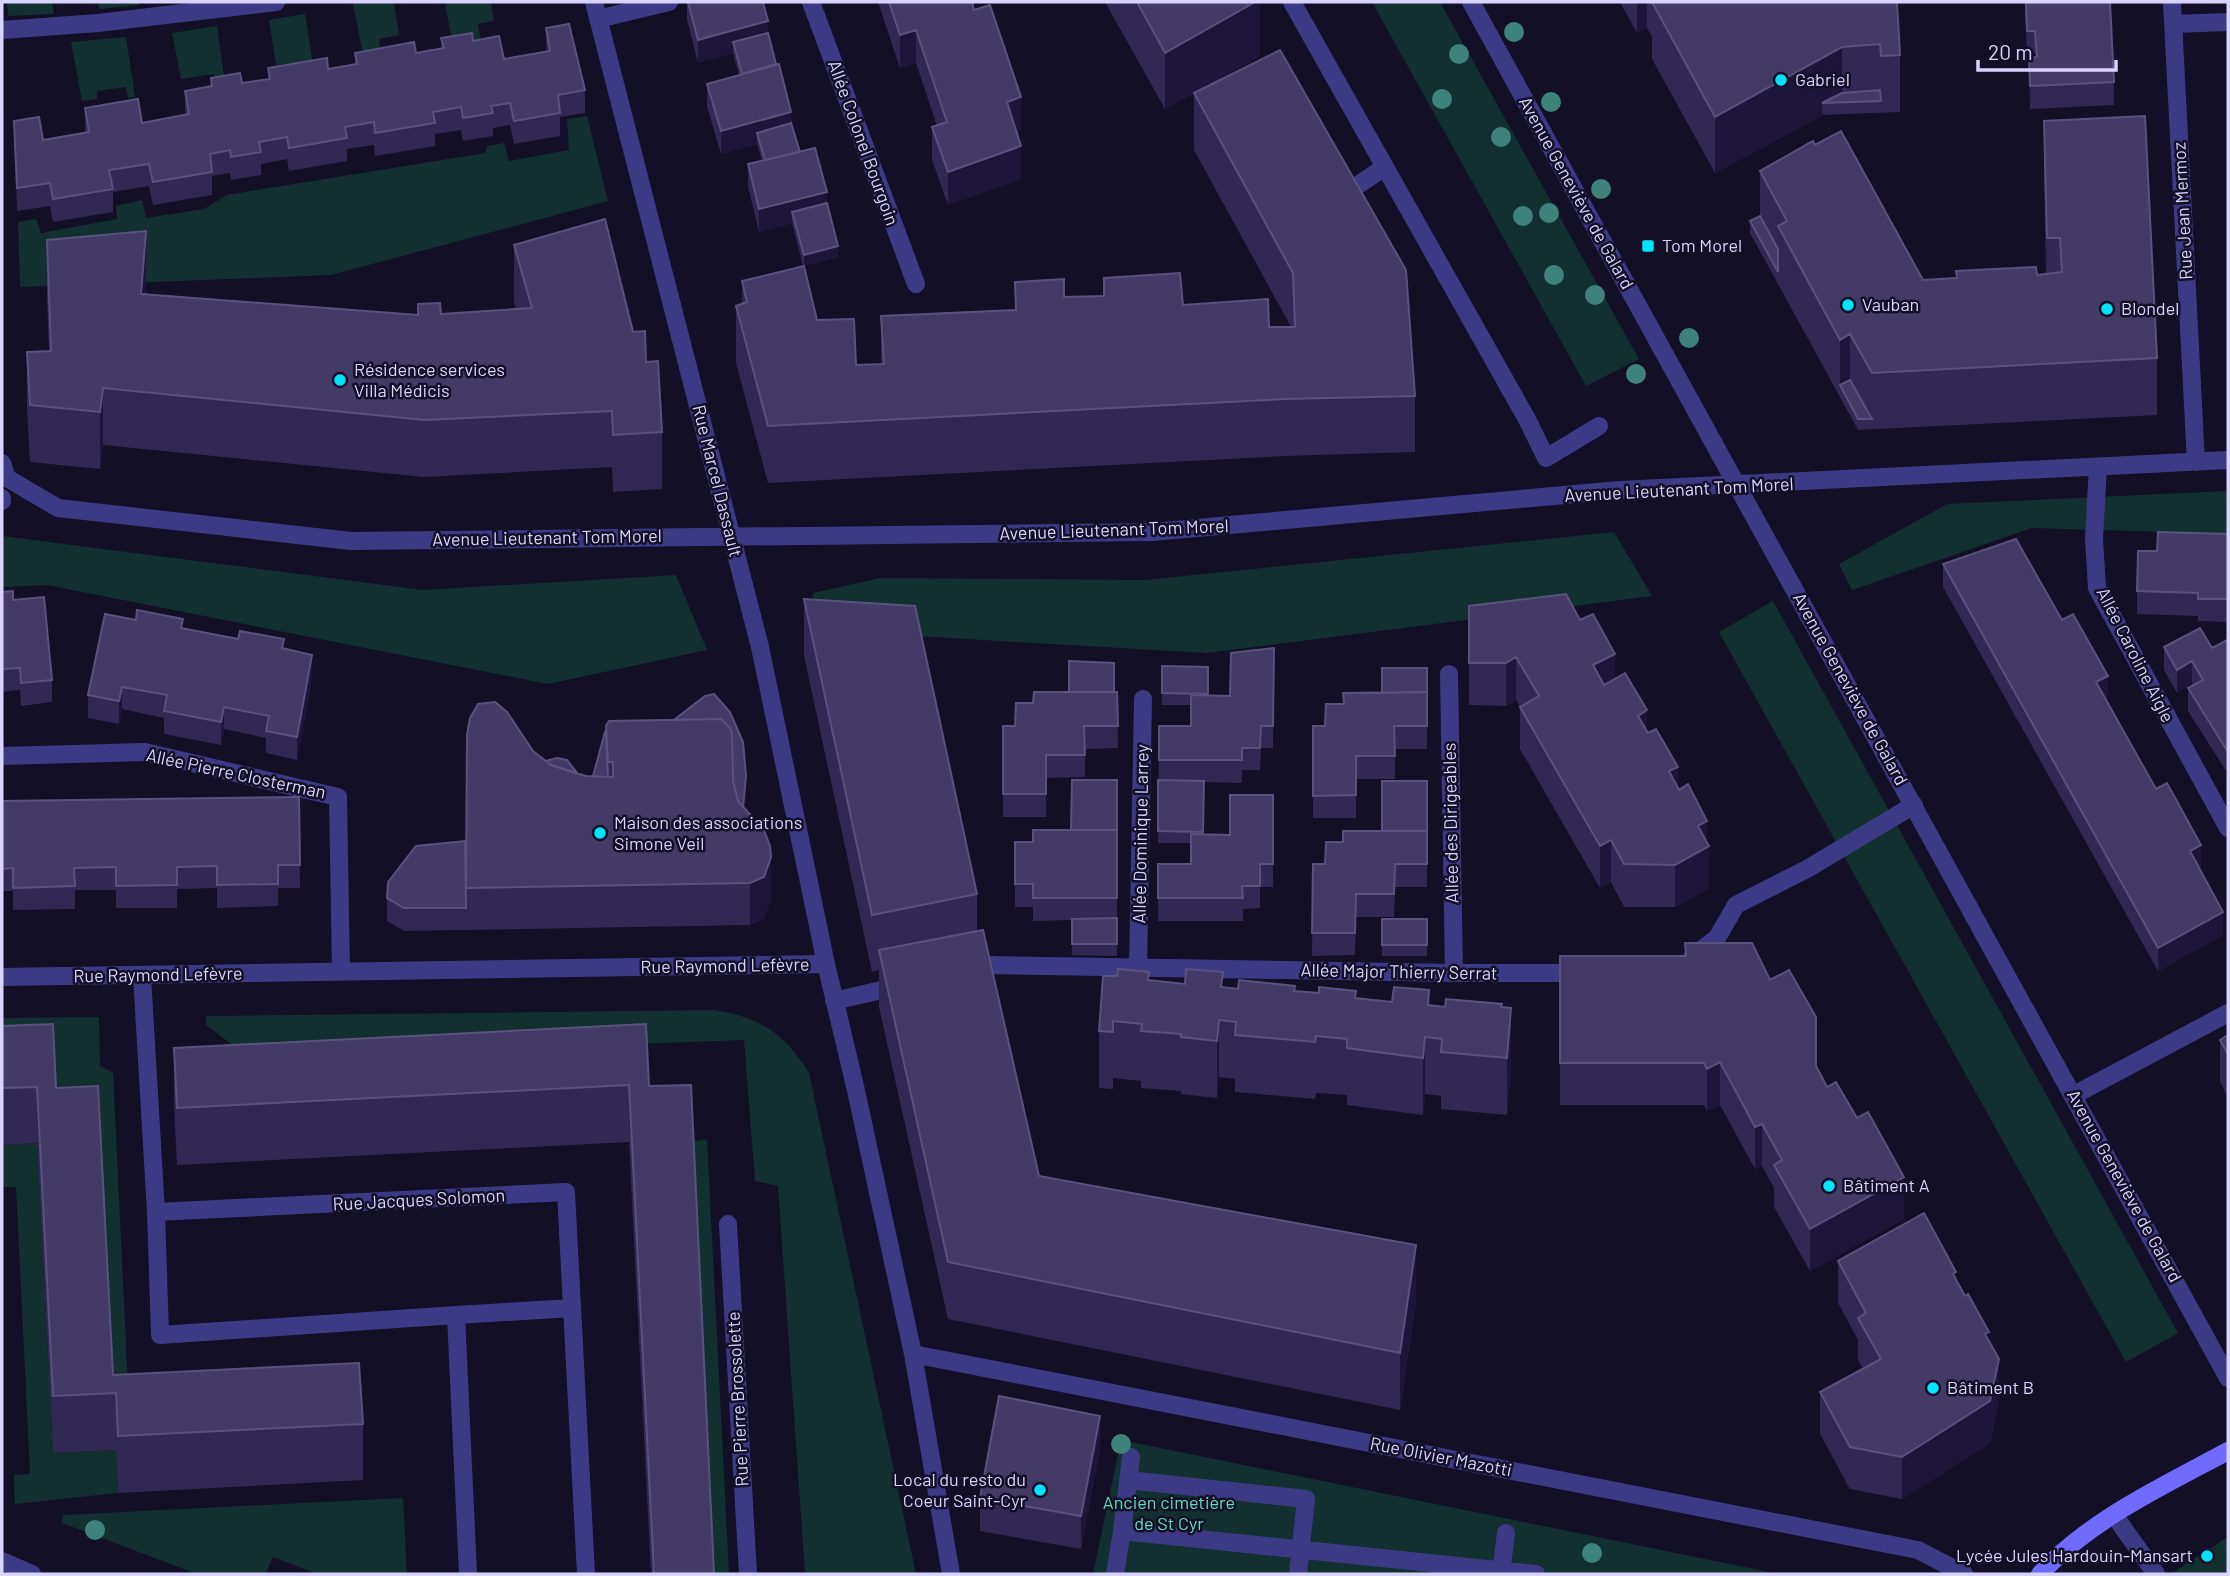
<svg xmlns="http://www.w3.org/2000/svg" width="2230" height="1576" viewBox="0 0 2230 1576" font-family="Barlow,sans-serif">
<rect width="100%" height="100%" fill="#130f26"/>
<!-- green -->
<path fill="#12302f" d="M7,2H52L54,14L8,16Z
M98,2H139V5L99,9Z
M362,2H394L399,35L379,39L381,57L364,59L353,4Z
M445,2H491L494,21L478,24L481,42L453,47Z
M1372,2H1440L1639,359L1586,386Z
M305,14L314,71L303,72L301,62L276,65L269,20Z
M217,26L225,84L216,85L214,74L181,79L172,33Z
M126,37L135,97L128,98L126,87L97,91V99L82,101L71,42Z
M587,116L608,201L331,275L20,287L18,222L36,219L41,233L117,219L116,206L142,200L146,218L204,209L227,195L485,153L487,146L504,143L509,161L569,150L567,119Z
M2228,491V534L2032,528L1852,590L1839,564L1947,504Z
M1614,532L1652,596L1207,653L811,630L813,593L880,578L1145,580Z
M2,536L423,590L676,575L707,650L548,684L47,585L2,587Z
M1773,601L2178,1333L2126,1362L1719,632Z
M714,1010C760,1017 785,1034 809,1073L916,1574H805L778,1186L755,1181L744,1040L250,1058L206,1025V1016Z
M99,1017L100,1066L113,1073L129,1407L113,1432L98,1143L2,1083V1018Z
M707,1139L729,1574H712L691,1142Z
M37,1143L53,1453L116,1450L118,1493L15,1504L14,1475L30,1474L16,1187H2V1145Z
M1121,1440L1779,1574H1093Z
M403,1498L407,1574H317L273,1557L266,1574H197L62,1523L63,1515Z
M2228,1537V1574H2172V1573Z"/>
<g fill="none" stroke-linecap="round" stroke-linejoin="round">
<!-- lane -->
<path stroke="#3d3a85" stroke-width="18" d="M811,2L916,284
M1292,2L1528,421L1546,458L1599,426
M598,19L669,2
M2174,24L2228,22
M2,30L98,23L276,2
M1340,197L1385,167
M2098,467L2094,539L2097,588L2228,828
M1449,674L1454,973
M2,756L145,752L338,797L341,971
M1692,957L1717,938L1736,905L1807,869L1914,805
M1138,969L1143,699
M968,970L988,965L1454,973H1583
M834,1001L903,985
M2074,1095L2228,1013
M1128,1480L1306,1499L1298,1574
M2114,1515L2156,1574
M1122,1531L1131,1457
M1115,1574L1122,1531L1536,1574
M1501,1574L1506,1533"/>
<!-- street -->
<path stroke="#3d3a85" stroke-width="18" d="M594,2L760,647L826,964L855,1086L913,1354L951,1574
M1471,2L2228,1378
M2172,2L2196,462
M2,463L7,478L58,508L351,541L1152,532L1620,490L2228,460
M2,498V501
M142,976L156,1212
M2,977L826,964
M728,1224L748,1574
M456,1315L572,1308
M913,1354L1918,1550L1964,1574
M2,1561L32,1574
M468,1574L456,1315L160,1335L156,1212L566,1192L586,1574"/>
<!-- secondary -->
<path stroke="#6f6bff" stroke-width="18" d="M2040,1574C2091,1519 2163,1486 2228,1451"/>
</g>
<!-- trees -->
<g fill="#3d827b">
<circle cx="1514" cy="32" r="10"/>
<circle cx="1459" cy="54" r="10"/>
<circle cx="1442" cy="99" r="10"/>
<circle cx="1551" cy="102" r="10"/>
<circle cx="1501" cy="137" r="10"/>
<circle cx="1601" cy="189" r="10"/>
<circle cx="1549" cy="213" r="10"/>
<circle cx="1523" cy="216" r="10"/>
<circle cx="1554" cy="275" r="10"/>
<circle cx="1595" cy="295" r="10"/>
<circle cx="1689" cy="338" r="10"/>
<circle cx="1636" cy="374" r="10"/>
<circle cx="1121" cy="1444" r="10"/>
<circle cx="95" cy="1530" r="10"/>
<circle cx="1592" cy="1553" r="10"/>
</g>
<!-- wall -->
<path fill="#312854" d="M687,2H763L768,33L800,152L827,203L838,257L804,266L817,320L856,365L881,364V316L1015,310V282L1064,297L1183,305L1269,327H1291L1194,150V93L1165,109L1105,2H1260V56L1196,92L1415,396V452L1285,456L768,483L736,363V306L742,304V281L803,266L792,223L759,232L748,187V164L762,161L757,144L721,154L707,107V84L739,75L733,53L698,63L687,20Z
M878,2H972L1021,130L1017,132L1021,179L948,205L932,160V127L937,126L916,63L900,68Z
M1620,2H1897L1900,55V112L1823,115L1715,173L1652,59V36L1647,28L1637,33Z
M2025,2H2110L2114,82V105L2030,109L2029,58H2036L2035,53H2027Z
M546,28L585,90V113L560,117V136L514,144L510,125L493,128V136L463,141L461,130L435,134V146L375,156L374,145L347,149V161L289,171L287,159L261,164V175L231,180L230,173L212,176V195L153,205L149,186L113,192V212L53,222L50,206L17,211L14,121L43,140L85,133V108L142,123L185,115V91L211,87V78L242,83L268,79V68L328,69L355,64V53H416L441,48V38L473,41L504,59L546,52Z
M2044,121L2157,358V415L1858,430L1750,233V221L1760,216V171L1815,145L1923,280L1956,278V271L2037,275L2046,274L2044,178Z
M47,240L146,288V294L418,315L516,309L514,302V245L633,332L646,362L662,432V489L613,492L612,467L424,477L103,445L100,469L30,462L27,409V352L49,351L47,297Z
M2228,534V622L2198,621V616L2137,614V591L2157,551Z
M1943,564L2108,698L2106,699L2156,789L2201,868L2199,869L2223,935L2158,971L1943,587Z
M2,592L13,600L52,680V702L21,706L20,690L2,692Z
M804,599L977,894V931L1039,1176L1416,1302L1400,1410L948,1319L879,1007V970L872,972L804,656Z
M1469,606L1580,620L1647,731L1707,843L1709,888L1675,907H1624L1611,882L1600,888L1520,749V707L1516,699L1506,706L1469,705Z
M183,629L284,649L312,677L297,760L266,753V738L224,729L221,745L164,734V718L122,709L119,724L88,718V695Z
M2228,642V774L2188,711V688L2193,685L2192,683L2177,693L2164,670V647L2212,648Z
M1274,648L1273,748H1261L1260,770H1242V783L1204,782L1203,834L1230,835L1273,795V887H1260V908L1243,909V921H1158V864H1191V843H1158L1159,726H1191V705H1162V666L1208,667V696H1230Z
M1427,668V749H1395V779H1356V818H1313V726H1325L1343,704L1382,693Z
M1117,692L1118,748L1085,749V777L1046,778V817H1003V726H1015L1033,703Z
M605,732L746,798L745,809L771,899L764,919L750,925L404,931L387,921V898L466,908L467,735L533,751L546,761L578,774L586,776H593Z
M1117,780V956L1072,955V920L1033,921V907H1015V842H1033L1071,830Z
M1427,781V887H1395L1394,917H1356L1355,955L1312,956L1313,864H1325L1343,842L1382,831Z
M299,797L300,888H278V906L217,908V888L177,889V908H116V890H75V909L13,910V891H2V801Z
M1382,919H1427V956H1382Z
M1560,956L1770,980L1816,1067L1904,1219L1810,1271L1774,1207V1188L1762,1166L1755,1169L1720,1105L1707,1111L1704,1105H1560Z
M1149,980L1238,989L1295,991L1356,998L1445,1007H1502L1511,1065L1507,1115L1441,1109V1096L1425,1094L1423,1115L1347,1105V1095L1316,1093L1315,1099L1235,1092V1079L1219,1077L1217,1098L1181,1094V1091L1141,1088V1081L1113,1078V1089L1099,1088V1031Z
M2,1026L56,1088L113,1375L363,1424V1480L118,1493L116,1450L53,1453L37,1143L2,1145Z
M2228,1035V1097L2220,1082V1040Z
M174,1048L649,1086L714,1574H651L629,1142L177,1165L174,1105Z
M1838,1261L1956,1280L1989,1341L1999,1401L1990,1443L1902,1499L1850,1489L1820,1434V1392L1863,1369L1858,1360V1340L1838,1303Z
M1100,1449L1081,1549L980,1531V1498Z"/>
<!-- shaded-wall -->
<path fill="#1d163a" d="M1255,2H1260V56L1165,109V53Z
M1637,2H1647V28L1637,33Z
M768,21V44L733,42V53L698,63V40Z
M916,30V63L900,68V35Z
M1842,47V102L1822,103L1823,115L1715,173V117Z
M1021,97V130L1007,135V102Z
M791,112V134L757,133V144L721,154V131Z
M1021,146V179L948,205V172Z
M827,192V214L792,212V223L759,232V209Z
M146,231V288L141,351V294Z
M838,246V257L804,266V255Z
M1850,334V391L1840,385V340Z
M103,388V445L100,469V412Z
M1615,654V696L1593,707V665Z
M312,655V677L297,760V737Z
M1516,657V699L1506,706V663Z
M2192,661V683L2177,693V670Z
M2108,676V698L2096,704V682Z
M122,687V709L119,724V701Z
M224,707V729L221,745V722Z
M1647,710V752L1638,716Z
M1678,767V809L1669,771Z
M746,776V798L743,830V807Z
M1707,821V847L1709,846V888L1675,907V865L1698,826Z
M1611,840V882L1600,888V846Z
M2201,845V868L2190,874V851Z
M771,857V899L764,919L750,925V883Z
M2223,912V935L2158,971V948Z
M1511,1008V1065L1507,1115V1058Z
M1219,1020V1077L1217,1098V1041Z
M1425,1037V1094L1423,1115V1058Z
M1720,1062V1105L1707,1111V1069Z
M1762,1124V1166L1755,1169V1127Z
M1904,1177V1219L1810,1271V1229Z
M1416,1245V1302L1400,1410V1353Z
M1999,1359V1401L1990,1443L1902,1499V1457Z
M1100,1416V1449L1081,1549V1516Z"/>
<!-- building -->
<path fill="#433a66" stroke="#5a527e" stroke-width="2" d="M688,2H763L768,21L698,40Z
M889,2H972L974,10L990,5L1021,97L1007,102L1021,146L948,172L932,127L947,122L916,30L900,35Z
M1137,2H1255L1165,53Z
M1652,2H1897L1900,55L1881,56L1880,44L1842,47L1715,117Z
M2026,2H2110L2114,82L2030,86L2029,58L2037,57L2035,31H2027Z
M569,24L585,90L558,95L560,113L514,121L510,103L491,106L493,113L463,118L461,107L433,112L435,123L375,133L374,122L345,127L347,138L289,148L287,137L259,142L261,152L231,157L230,150L210,154L212,172L153,182L149,164L109,170L113,189L53,199L50,183L17,188L14,121L39,117L43,140L89,132L85,108L138,99L142,123L189,114L185,91L212,86L211,78L240,73L242,83L270,79L268,68L327,58L328,69L357,64L355,53L414,42L416,53L444,48L441,38L472,33L473,41L499,36L504,59L550,51L546,28Z
M768,33L776,64L742,74L733,42Z
M1280,50L1406,270L1415,396L1285,399L768,426L736,306L747,302L742,281L804,266L817,320L854,319L856,365L884,364L881,316L1016,310L1015,282L1064,279V297L1104,296V278L1180,273L1183,305L1268,299L1269,327H1295L1293,273L1194,93Z
M779,64L791,112L721,131L707,84Z
M1880,90L1881,101L1822,103L1842,93Z
M2145,116L2157,358L1872,373L1850,334L1840,340L1778,226L1787,221L1760,171L1813,141L1815,145L1841,131L1923,280L1957,278L1956,271L2036,267L2037,275L2062,272L2060,238H2047L2044,121Z
M791,123L800,152L765,160L757,133Z
M815,148L827,192L759,209L748,164Z
M827,203L838,246L804,255L792,212Z
M1760,216L1778,249V272L1750,221Z
M605,219L633,332L645,331L646,362L658,361L662,432L613,435L612,411L424,420L103,388L100,412L30,405L27,352L51,351L47,240L146,231L141,294L418,315V304L440,303L441,314L532,308L514,245Z
M1850,380L1872,419H1858L1840,385Z
M2158,532L2228,534V599H2198V593L2137,591L2138,551H2157Z
M2016,539L2062,620L2073,614L2108,676L2096,682L2156,789L2167,783L2201,845L2190,851L2223,912L2158,948L1943,564Z
M13,591V600L44,597L52,680L21,683L20,668L2,669V592Z
M1566,594L1580,620L1593,614L1615,654L1593,665L1604,685L1625,673L1647,710L1638,716L1648,733L1656,729L1678,767L1669,771L1679,790L1688,784L1707,821L1698,826L1709,846L1675,865L1624,864L1611,840L1600,846L1520,707L1539,696L1516,657L1506,663H1469V606Z
M804,599L915,606L977,894L872,915Z
M137,610L183,619L181,628L238,639L240,631L284,639L282,648L312,655L297,737L266,731L269,716L224,707L221,722L164,711L167,695L122,687L119,701L88,695L105,614L136,620Z
M2200,628L2212,648L2227,640L2228,642V752L2188,688L2203,680L2192,661L2177,670L2164,647Z
M1274,648L1273,726H1261L1260,748H1242V760H1159V726H1191V695L1230,696L1231,653Z
M1069,661L1114,663V692H1069Z
M1162,666L1208,667V694L1162,693Z
M1382,668H1427V694V692L1382,693Z
M1034,692H1117L1118,726H1084L1085,755H1046V794H1003V726H1015L1016,703H1033Z
M1427,692V726H1394L1395,756H1356V795L1313,796V726H1325L1326,704H1344L1343,693Z
M714,694L730,712L743,742L746,776L743,807L738,801L733,781L732,733L730,728L721,719L674,720L705,696Z
M495,702L507,712L533,751L551,765L586,776L613,777V762H608L606,726L609,721L721,719L730,728L732,733L733,781L738,801L764,830L770,846L771,857L764,877L750,883L466,888L467,735L470,718L478,704Z
M606,730L608,777L593,776L605,732Z
M557,758L567,760L578,774L551,765L546,761Z
M1072,780H1117V832V830H1071Z
M1158,780L1204,781L1203,832L1158,831Z
M1382,781H1427V832V831H1382Z
M1230,795H1273V864H1260V886H1242L1243,898H1158V864H1191V834L1230,835Z
M299,797L300,865H278V884L217,885V866L177,867V885L116,886V867L74,868L75,886L13,888V868L2,869V801Z
M1033,830H1117V898H1033V884H1015V842H1033Z
M1343,831H1427V864H1395L1394,894H1356L1355,933H1312L1313,864H1325L1326,842H1343Z
M465,841L466,908H404L387,898L388,882L416,846Z
M1117,918V944H1072V919Z
M1382,919H1427V945H1382Z
M983,930L1039,1176L1416,1245L1400,1353L948,1262L879,950Z
M1685,943H1752L1770,980L1789,970L1816,1017V1066L1827,1087L1836,1082L1857,1118L1868,1112L1904,1177L1810,1229L1774,1165L1782,1160L1762,1124L1755,1127L1720,1062L1707,1069L1704,1063H1560V956H1686Z
M1118,969L1149,972L1148,980L1185,984L1186,969L1223,972L1221,987L1238,989L1239,980L1295,986L1294,991L1319,993V987L1356,991L1355,998L1392,1002L1394,987L1429,990L1428,1005L1445,1007L1446,999L1502,1004L1501,1007L1511,1008L1507,1058L1441,1052L1442,1039L1425,1037L1423,1058L1347,1048V1039L1316,1036L1315,1042L1235,1035L1236,1022L1219,1020L1217,1041L1181,1037V1034L1141,1031L1142,1024L1113,1021V1032L1099,1031L1103,976H1117Z
M53,1024L56,1088L98,1086L113,1375L359,1363L363,1424L118,1436L116,1393L53,1396L37,1087L2,1088V1026Z
M646,1024L649,1086L691,1085L714,1574H654L629,1085L177,1108L174,1048Z
M2228,1035V1054L2220,1040Z
M1924,1213L1956,1272L1953,1274L1965,1296L1968,1294L1989,1332L1985,1334L1999,1359L1990,1401L1902,1457L1850,1447L1820,1392L1881,1359L1858,1318L1866,1313L1838,1261Z
M999,1396L1100,1416L1081,1516L980,1498Z"/>
<!-- markers -->
<g fill="#00e5ff" stroke="#130f26" stroke-width="2.5">
<circle cx="1781" cy="80" r="7"/>
<rect x="1641" y="239" width="14" height="14" rx="3.5"/>
<circle cx="1848" cy="305" r="7"/>
<circle cx="2107" cy="309" r="7"/>
<circle cx="340" cy="380" r="7"/>
<circle cx="600" cy="833" r="7"/>
<circle cx="1829" cy="1186" r="7"/>
<circle cx="1933" cy="1388" r="7"/>
<circle cx="1040" cy="1490" r="7"/>
<circle cx="2207" cy="1556" r="7"/>
</g>
<g text-anchor="middle" stroke-width="5" stroke-linejoin="round" paint-order="stroke">
<!-- poi labels -->
<g font-size="18" fill="#d9d4ff" stroke="#130f26" text-anchor="start">
<text x="1795" y="86">Gabriel</text>
<text x="1662" y="252">Tom Morel</text>
<text x="1862" y="311">Vauban</text>
<text x="2121" y="315">Blondel</text>
<text x="354" y="376">Résidence services<tspan x="354" dy="21">Villa Médicis</tspan></text>
<text x="614" y="829">Maison des associations<tspan x="614" dy="21">Simone Veil</tspan></text>
<text x="1843" y="1192">Bâtiment A</text>
<text x="1947" y="1394">Bâtiment B</text>
<text x="1026" y="1486" text-anchor="end">Local du resto du<tspan x="1026" dy="21">Coeur Saint-Cyr</tspan></text>
<text x="2193" y="1562" text-anchor="end">Lycée Jules Hardouin-Mansart</text>
</g>
<!-- street labels -->
<g font-size="18" fill="#d9d4ff" stroke="#130f26">
<text transform="translate(863 143) rotate(70)" y="6">Allée Colonel Bourgoin</text>
<text transform="translate(1576 193) rotate(61)" y="6">Avenue Geneviève de Galard</text>
<text transform="translate(2183 211) rotate(-93)" y="6">Rue Jean Mermoz</text>
<text transform="translate(717 481) rotate(76)" y="6">Rue Marcel Dassault</text>
<text transform="translate(1679 490) rotate(-3)" y="6">Avenue Lieutenant Tom Morel</text>
<text transform="translate(1114 530) rotate(-2)" y="6">Avenue Lieutenant Tom Morel</text>
<text transform="translate(547 538) rotate(-1)" y="6">Avenue Lieutenant Tom Morel</text>
<text transform="translate(2135 655) rotate(63)" y="6">Allée Caroline Aigle</text>
<text transform="translate(1850 689) rotate(61)" y="6">Avenue Geneviève de Galard</text>
<text transform="translate(236 774) rotate(12)" y="6">Allée Pierre Closterman</text>
<text transform="translate(1451 823) rotate(-91)" y="6">Allée des Dirigeables</text>
<text transform="translate(1141 834) rotate(-89)" y="6">Allée Dominique Larrey</text>
<text transform="translate(725 966) rotate(-1)" y="6">Rue Raymond Lefèvre</text>
<text transform="translate(1399 972) rotate(1)" y="6">Allée Major Thierry Serrat</text>
<text transform="translate(158 975) rotate(-1)" y="6">Rue Raymond Lefèvre</text>
<text transform="translate(2124 1186) rotate(61)" y="6">Avenue Geneviève de Galard</text>
<text transform="translate(419 1200) rotate(-3)" y="6">Rue Jacques Solomon</text>
<text transform="translate(738 1399) rotate(-93)" y="6">Rue Pierre Brossolette</text>
<text transform="translate(1441 1457) rotate(11)" y="6">Rue Olivier Mazotti</text>
</g>
<!-- park labels -->
<g font-size="18" fill="#5fe0c0" stroke="#130f26">
<text x="1169" y="1509">Ancien cimetière<tspan x="1169" dy="21">de St Cyr</tspan></text>
</g>
</g>
<!-- border -->
<rect width="2230" height="1576" fill="none" stroke="#d9d4ff" stroke-width="7"/>
<!-- scale -->
<path d="M1978 60v10h138v-10" fill="none" stroke="#d9d4ff" stroke-width="3.5"/>
<text x="1988" y="60" font-size="21" fill="#d9d4ff" stroke="#130f26" stroke-width="5" paint-order="stroke">20 m</text>
</svg>
